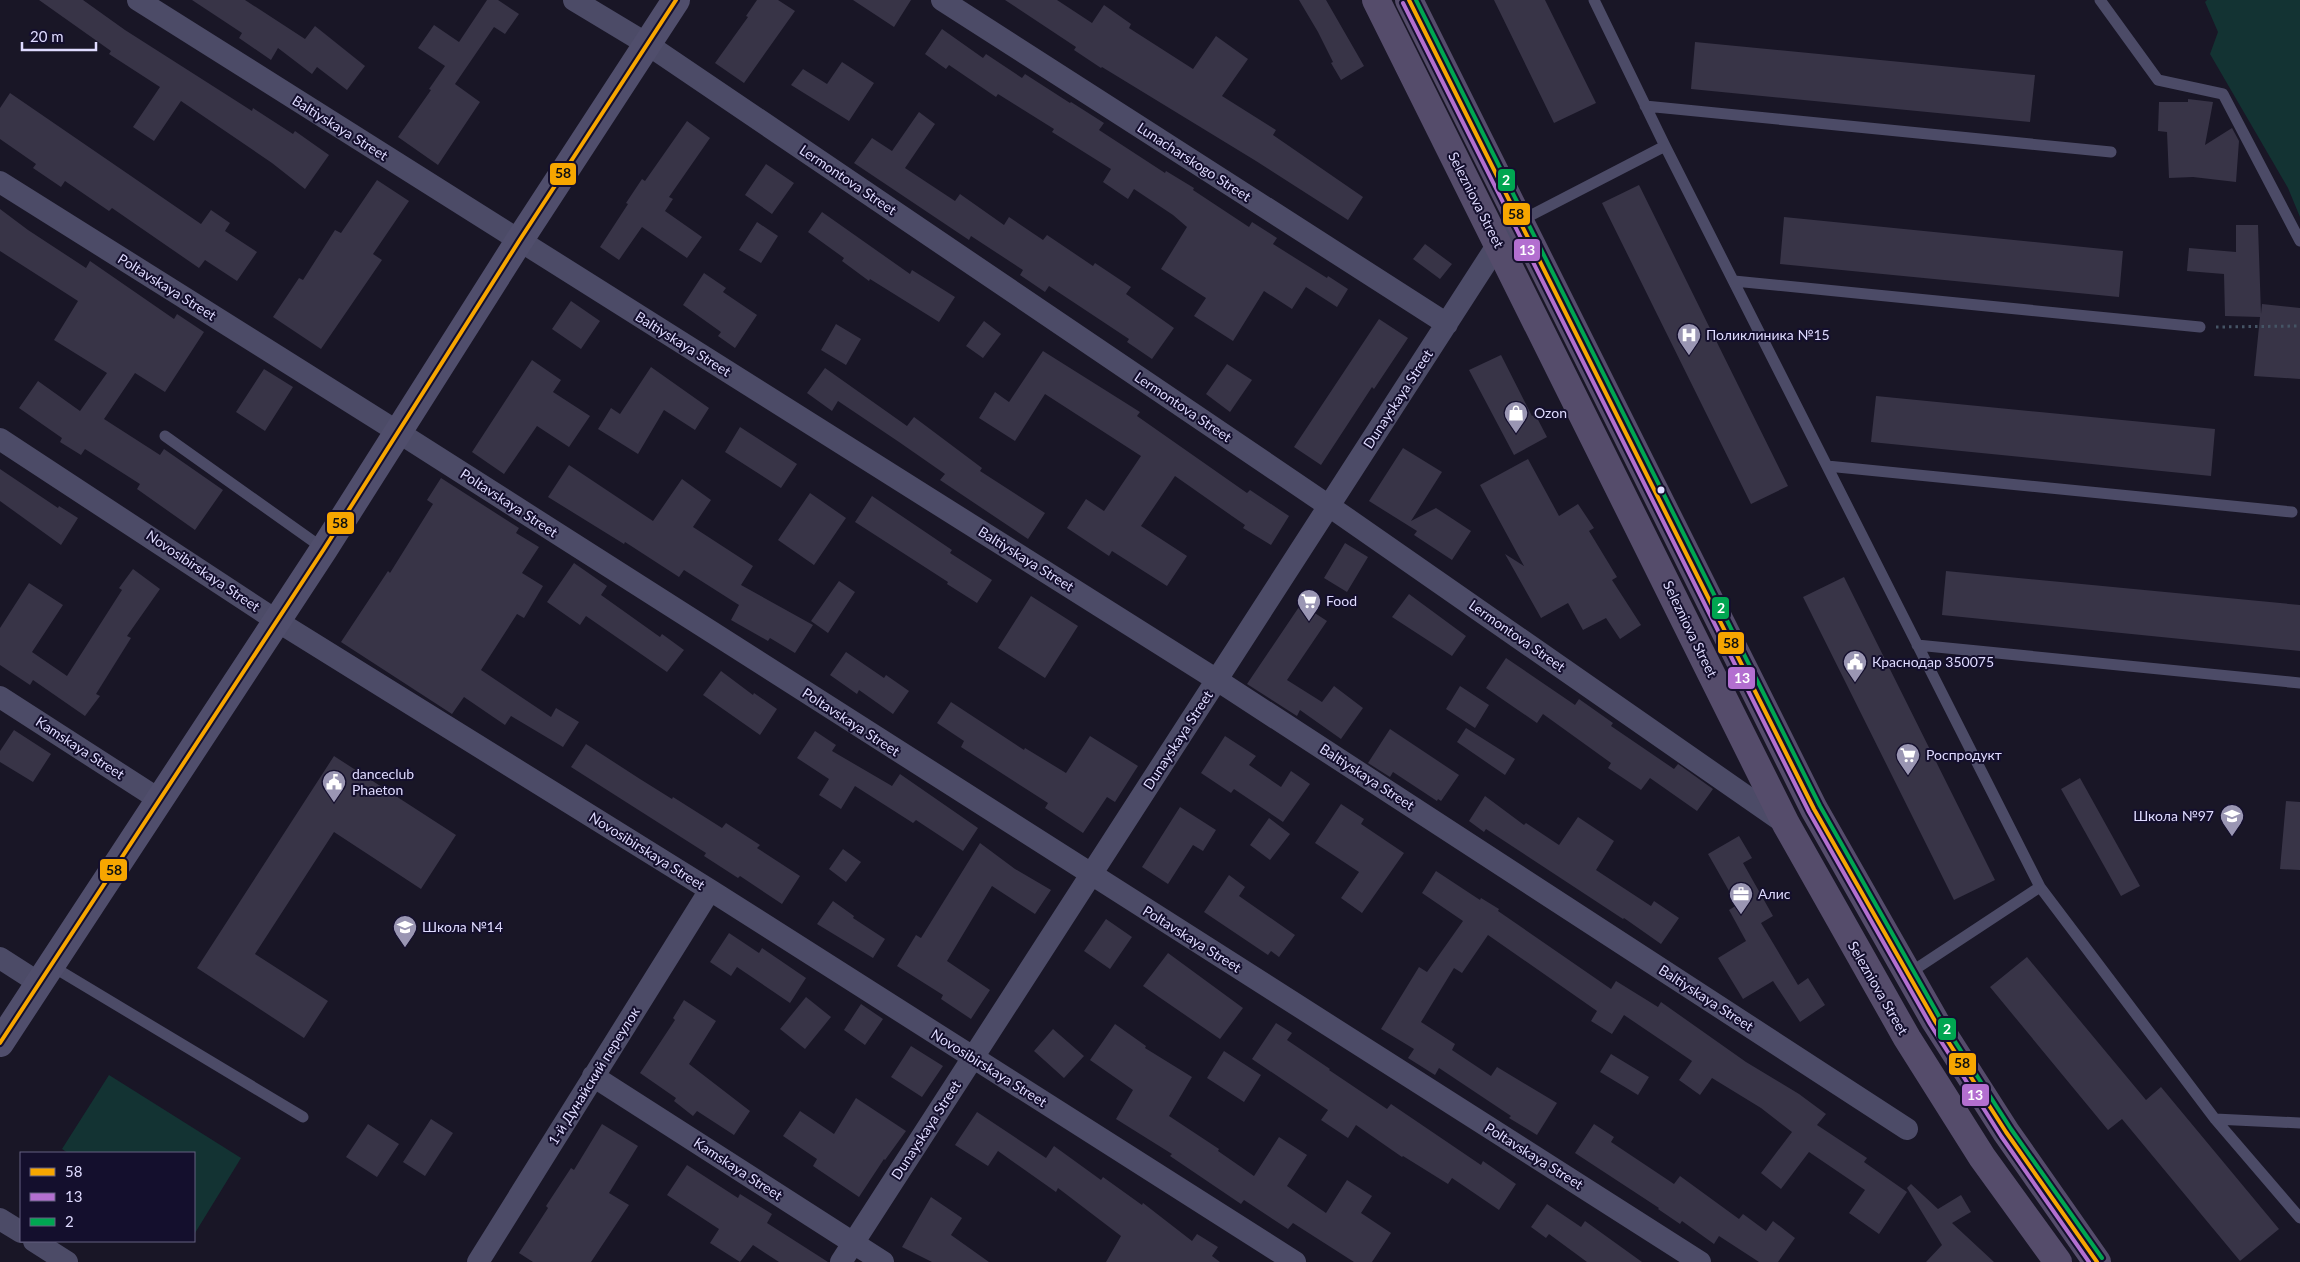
<svg xmlns="http://www.w3.org/2000/svg" width="2300" height="1262" viewBox="0 0 2300 1262" font-family="Lato,sans-serif">
<rect width="100%" height="100%" fill="#191626"/>
<!-- green -->
<path fill="#133333" d="M2207,0H2300V217L2288,188L2210,54L2218,32L2205,2Z
M109,1075L241,1158L195,1233L194,1153H68L62,1149Z"/>
<!-- building -->
<path fill="#383447" d="M39,0H83L125,30L252,111L253,108L293,134L295,131L329,155L305,189L272,163L181,101L154,141L133,127L160,87L109,54L111,51Z
M192,0H245L305,39L315,26L365,66L347,90L317,67L312,74L278,48L271,60L239,38L242,33Z
M487,0H498L519,14L505,34L494,27L455,84L480,102L438,165L398,137L431,90L429,89L445,66L418,48L434,25L459,42Z
M757,0H778L795,11L744,83L715,63L748,17L746,16Z
M853,0H911L894,27Z
M1005,0H1057L1092,23L1104,5L1131,24L1129,28L1193,69L1216,36L1248,59L1222,96L1276,130L1273,135L1363,197L1348,220L1256,161L1102,67L1101,68L1074,50L1076,47Z
M1299,0H1326L1364,66L1341,80L1331,63L1333,62L1318,32Z
M1494,0H1545L1596,103L1554,123Z
M942,29L983,58L986,54L1022,78L1025,74L1070,103L1071,102L1104,123L1099,130L1165,173L1166,171L1194,188L1193,190L1249,227L1252,222L1277,238L1273,244L1327,278L1328,276L1348,289L1337,307L1306,287L1292,309L1264,291L1233,341L1194,316L1206,298L1161,269L1187,227L1173,215L1134,189L1128,199L1103,182L1111,169L1052,132L1054,129L998,94L996,97L949,65L946,69L925,54Z
M1695,42L2035,75L2030,122L1691,89Z
M842,62L874,83L849,121L791,85L803,69L827,84Z
M10,93L201,224L211,210L230,223L225,231L257,252L237,281L205,260L199,268L112,208L109,211L65,181L61,187L33,168L36,164L0,139V108Z
M2188,99L2213,102L2205,145L2232,128L2239,141L2236,182L2193,177L2169,178L2167,132L2158,131L2159,102H2188Z
M919,112L935,124L905,168L955,201L960,194L1004,225L1009,217L1043,240L1047,235L1093,266L1095,263L1131,287L1126,294L1174,328L1152,359L1127,342L1129,339L1049,286L1045,292L1020,275L1023,270L971,236L969,240L854,163L872,138L892,151Z
M687,121L710,138L669,197L673,199L665,211L702,237L687,258L642,227L619,260L600,247L628,204L626,203L642,179L645,181Z
M766,164L794,183L772,214L745,195Z
M377,180L409,201L373,254L382,260L321,349L273,317L299,278L303,280L335,230L341,233Z
M1639,185L1788,486L1751,504L1602,203Z
M0,209L28,230L86,268L90,261L174,319L177,314L204,332L165,392L135,373L104,419L160,455L164,449L223,490L195,530L137,489L140,484L85,449L81,455L60,442L62,438L19,408L38,381L80,411L107,373L54,340L78,301L0,251Z
M822,212L910,274L912,270L955,297L939,322L870,279L869,281L842,261L844,258L808,232Z
M1784,217L2123,251L2119,297L1780,264Z
M757,222L778,236L761,263L739,250Z
M2236,225H2258L2261,314L2262,304L2300,308V379L2254,376L2260,317L2225,316L2224,274L2187,271L2189,248L2236,252Z
M1425,244L1452,264L1440,279L1413,259Z
M704,273L726,288L723,292L757,315L735,348L718,336L721,332L683,305Z
M571,301L600,321L581,349L552,329Z
M1379,319L1408,338L1374,389L1372,387L1321,465L1294,447Z
M984,321L1001,334L983,358L966,346Z
M836,324L861,339L846,365L821,350Z
M1043,351L1140,412L1137,416L1247,493L1250,490L1289,516L1271,545L1243,528L1245,525L1232,516L1175,476L1141,526L1187,556L1167,586L1112,551L1109,556L1067,528L1086,499L1104,511L1141,456L1045,394L1015,441L979,418L995,392L1009,402Z
M1501,355L1532,416L1535,414L1547,437L1514,455L1469,370Z
M532,360L561,380L553,392L590,416L569,447L537,426L504,474L472,452Z
M1227,364L1252,380L1230,412L1206,394Z
M651,367L709,408L695,430L664,410L638,454L598,429L611,408L620,414Z
M825,368L907,426L914,417L982,468L980,471L1045,513L1028,539L940,480L945,474L899,442L838,401L832,411L807,393Z
M264,369L293,387L265,431L236,412Z
M1876,396L2215,429L2211,476L1871,442Z
M740,427L797,464L781,488L725,452Z
M1403,448L1442,472L1411,521L1436,508L1471,531L1452,560L1414,535L1417,531L1369,501Z
M1528,459L1559,516L1578,504L1594,528L1589,531L1617,577L1612,580L1641,625L1620,639L1606,618L1583,630L1568,603L1541,618L1505,554L1524,566L1480,485Z
M569,465L653,521L682,479L711,500L693,527L753,566L741,585L813,625L795,653L770,638L768,641L731,620L739,605L684,570L679,577L625,542L624,544L548,497Z
M0,469L58,508L59,506L78,518L61,545L0,501Z
M441,478L519,528L516,533L539,547L522,573L543,586L524,618L517,614L481,670L551,717L556,708L579,722L563,747L511,716L505,725L464,697L452,714L341,642L388,571L390,573L433,504L427,500Z
M810,493L846,518L814,565L778,540Z
M872,496L952,550L950,553L992,580L977,603L947,584L948,582L855,522Z
M1345,543L1368,557L1347,592L1324,578Z
M574,563L607,586L601,595L660,637L662,634L684,650L667,672L586,616L580,625L547,602Z
M133,569L160,589L127,636L131,638L96,694L100,696L85,716L33,680L30,685L0,665V628L29,583L63,605L32,652L67,676L122,590L119,588Z
M1946,571L2300,605V651L1942,615Z
M1844,577L1995,880L1954,900L1803,597Z
M839,581L855,592L828,633L811,621Z
M1409,594L1466,636L1452,656L1392,617Z
M1031,596L1078,626L1045,678L998,648Z
M1301,604L1327,621L1287,680L1322,702L1334,686L1363,708L1341,739L1300,710L1297,716L1247,684Z
M846,652L884,678L886,675L909,691L893,714L859,690L857,694L830,675Z
M1506,658L1575,705L1579,699L1613,723L1611,726L1674,769L1678,764L1713,789L1697,811L1650,778L1641,790L1608,768L1611,763L1543,714L1537,723L1486,688Z
M721,671L753,695L754,693L777,709L760,735L703,695Z
M1460,686L1489,705L1475,728L1446,709Z
M951,702L1024,750L1025,748L1066,773L1090,736L1138,766L1115,802L1107,797L1083,833L1045,808L1048,803L961,747L964,741L937,723Z
M1466,728L1515,759L1505,775L1457,742Z
M1390,729L1459,775L1441,801L1438,799L1437,801L1393,772L1390,777L1368,763Z
M14,730L51,754L33,782L0,762V751Z
M815,731L836,745L832,751L892,786L900,774L978,828L963,851L916,820L913,823L855,786L841,809L819,795L829,779L797,758Z
M1225,736L1256,756L1249,765L1281,787L1291,771L1310,784L1283,822L1234,789L1231,793L1201,773Z
M586,744L640,779L672,799L673,797L722,828L726,823L760,845L757,848L800,876L782,904L740,876L738,878L704,856L706,853L571,767Z
M334,756L456,835L421,889L334,832L255,954L328,1001L304,1038L197,968Z
M2080,778L2140,886L2121,896L2061,789Z
M1485,796L1524,825L1526,823L1559,845L1578,817L1614,841L1596,870L1651,906L1654,901L1679,918L1661,944L1624,918L1623,919L1486,829L1484,832L1469,821Z
M2286,801L2300,802V870L2280,869Z
M1341,804L1364,819L1361,824L1404,853L1362,913L1341,898L1359,872L1315,843Z
M1180,807L1216,830L1203,851L1193,845L1168,884L1142,867Z
M1269,818L1290,834L1270,860L1250,845Z
M1739,836L1752,858L1743,863L1773,916L1761,923L1798,985L1808,978L1825,1005L1800,1022L1773,981L1743,999L1718,958L1746,941L1729,910L1737,905L1708,854Z
M980,843L1015,869L1051,890L1035,914L992,886L947,961L990,990L971,1019L941,999L943,995L897,966L916,935L921,938Z
M843,849L861,862L846,882L829,869Z
M1436,871L1480,900L1481,898L1499,909L1498,911L1611,989L1616,981L1658,1007L1661,1002L1746,1062L1799,1094L1826,1114L1817,1125L1867,1158L1864,1162L1907,1192L1879,1234L1849,1213L1865,1190L1809,1152L1781,1189L1761,1173L1792,1132L1761,1108L1712,1078L1700,1095L1679,1080L1692,1061L1624,1015L1612,1034L1591,1021L1597,1011L1488,935L1462,973L1454,968L1421,1022L1455,1044L1452,1050L1491,1076L1497,1067L1557,1103L1537,1135L1509,1118L1511,1116L1439,1068L1435,1075L1408,1058L1414,1049L1381,1029L1419,967L1427,972L1463,921L1422,893Z
M1229,875L1245,887L1239,896L1295,935L1279,957L1271,951L1268,955L1204,912Z
M833,901L854,916L853,918L885,939L873,958L817,924Z
M1106,919L1132,937L1110,969L1084,951Z
M729,933L759,953L762,948L806,978L790,1003L737,967L731,976L710,962Z
M1168,953L1243,1008L1220,1039L1143,986Z
M2027,957L2146,1100L2161,1087L2279,1229L2240,1261L2122,1119L2108,1130L1990,987Z
M806,997L831,1017L805,1049L780,1029Z
M684,1000L716,1021L689,1064L750,1111L734,1135L697,1111L693,1116L674,1101L676,1098L640,1073L675,1020L673,1018Z
M861,1004L883,1019L865,1045L844,1030Z
M1276,1023L1292,1033L1287,1040L1330,1069L1329,1070L1387,1109L1391,1104L1481,1165L1483,1161L1516,1184L1499,1210L1452,1178L1448,1184L1403,1156L1402,1157L1356,1125L1348,1138L1321,1120L1328,1110L1252,1059Z
M1115,1024L1146,1046L1145,1048L1192,1077L1169,1116L1219,1149L1218,1151L1254,1176L1279,1137L1307,1155L1287,1186L1326,1213L1347,1180L1372,1196L1361,1213L1391,1233L1372,1262H1354L1293,1223L1288,1229L1244,1200L1241,1204L1170,1156L1172,1154L1116,1119L1133,1090L1090,1060Z
M1053,1029L1084,1056L1064,1078L1034,1051Z
M911,1046L943,1066L922,1097L891,1077Z
M1224,1051L1261,1075L1244,1102L1207,1078Z
M1611,1054L1649,1077L1638,1095L1600,1072Z
M856,1098L906,1131L885,1160L884,1159L859,1197L813,1166L817,1159L783,1136L800,1111L834,1134Z
M977,1112L1046,1158L1054,1146L1101,1180L1103,1177L1142,1205L1143,1203L1192,1241L1197,1234L1218,1247L1212,1256L1220,1262H1106L1121,1236L1058,1188L1056,1192L998,1151L988,1166L955,1145Z
M431,1119L453,1133L425,1176L403,1162Z
M368,1124L399,1144L377,1177L346,1157Z
M602,1124L638,1146L609,1193L629,1205L591,1262H533L519,1253L548,1208L546,1206L571,1168L574,1170Z
M1594,1124L1614,1137L1611,1142L1674,1184L1680,1176L1739,1219L1743,1214L1766,1231L1773,1221L1795,1238L1778,1262H1759L1719,1236L1714,1244L1682,1221L1680,1224L1658,1209L1659,1208L1575,1153Z
M687,1165L738,1198L740,1194L772,1214L767,1223L828,1262H779L753,1245L740,1262L710,1243L719,1229L667,1195Z
M1911,1184L1938,1209L1961,1195L1971,1212L1952,1223L1994,1262H1926L1942,1245L1907,1188Z
M931,1197L962,1218L951,1235L989,1262H932L902,1247Z
M1547,1204L1581,1227L1585,1221L1642,1262H1587L1549,1234L1546,1238L1531,1227Z"/>
<g fill="none" stroke-linecap="round" stroke-linejoin="round">
<!-- path -->
<path stroke="#455465" stroke-width="3" stroke-dasharray="2.5 4" stroke-linecap="butt" d="M2216,327L2300,326"/>
<!-- lane -->
<path stroke="#4c4b67" stroke-width="11" d="M1594,0L1665,146L2040,887L2215,1119L2300,1218
M2100,0L2158,80L2223,94L2300,241
M1645,106L2111,152
M1520,221L1665,146
M1734,281L2200,327
M165,436L324,549
M1827,466L2292,512
M1917,645L2300,683
M50,965L303,1117
M1908,974L2040,887
M2215,1119L2300,1123"/>
<!-- street -->
<path stroke="#4c4b67" stroke-width="22" d="M138,0L1217,680L1907,1129
M574,0L647,44L1329,506L1786,824
M942,0L1447,324
M0,182L398,432L1700,1262
M0,439L277,621L710,890L1295,1262
M0,697L160,800
M0,958L39,983
M593,1076L883,1262
M0,1219L21,1232
M34,1241L67,1262
M478,1262L710,890
M841,1262L1498,244L1520,221"/>
<!-- secondary -->
<path stroke="#504e6c" stroke-width="28" d="M0,1043L324,549L519,241L676,0"/>
<!-- primary -->
<path stroke="#554c6b" stroke-width="28" d="M1376,0L1786,824L1907,1038L1982,1157L2058,1262
M1409,0L1814,809L1935,1021L2006,1132L2097,1262"/>
<!-- bus-1 casing -->
<g stroke="#140f2d" stroke-width="8">
<path id="bus-1" d="M1409,0L1814,809L1935,1021L2006,1132L2097,1262
M0,1043L324,549L519,241L676,0"/>
</g>
<!-- bus-2 casing -->
<g stroke="#140f2d" stroke-width="8">
<path id="bus-2" d="M1403,3L1809,812L1930,1024L2001,1136L2089,1262"/>
</g>
<!-- bus-3 casing -->
<g stroke="#140f2d" stroke-width="8">
<path id="bus-3" d="M1416,0L1820,806L1940,1018L2011,1129L2102,1258"/>
</g>
<!-- bus-1 -->
<use href="#bus-1" stroke="#f7a600" stroke-width="4"/>
<!-- bus-2 -->
<use href="#bus-2" stroke="#b36fd0" stroke-width="4"/>
<!-- bus-3 -->
<use href="#bus-3" stroke="#00a651" stroke-width="4"/>
</g>
<!-- icons -->
<defs>
<g id="hospital-pin" transform="scale(1.25)"><path d="M0 17L-7.5 6A9.5 9.5 0 1 1 7.5 6Z" fill="#9a96b3" stroke="#140f2d"/><path d="M-5-5h3v3.5h4V-5h3V5h-3V1.5h-4V5h-3Z" fill="#fff"/></g>
<g id="shop-pin" transform="scale(1.25)"><path d="M0 17L-7.5 6A9.5 9.5 0 1 1 7.5 6Z" fill="#9a96b3" stroke="#140f2d"/><path d="M-5-2.5h2.3a2.7 3.5 0 0 1 5.4 0H5L5.5 6h-11ZM-1.5-2.5h3a1.5 2.3 0 0 0-3 0Z" fill="#fff"/></g>
<g id="supermarket-pin" transform="scale(1.25)"><path d="M0 17L-7.5 6A9.5 9.5 0 1 1 7.5 6Z" fill="#9a96b3" stroke="#140f2d"/><path d="M-6-5.5h2.5l.6 2H6L4.5 2H-2.5L-4.4-4H-6ZM-1.5 3.2a1.3 1.3 0 1 0 .1 0ZM3 3.2a1.3 1.3 0 1 0 .1 0Z" fill="#fff"/></g>
<g id="civic-pin" transform="scale(1.25)"><path d="M0 17L-7.5 6A9.5 9.5 0 1 1 7.5 6Z" fill="#9a96b3" stroke="#140f2d"/><path d="M-.6-6.5H3V-4.5H.6V-3L4-1V1h2V6H-6V1h2V-1L-.6-3ZM-1.2 2.5V6h2.4V2.5Z" fill="#fff"/></g>
<g id="school-pin" transform="scale(1.25)"><path d="M0 17L-7.5 6A9.5 9.5 0 1 1 7.5 6Z" fill="#9a96b3" stroke="#140f2d"/><path d="M0-5L7-2L0 1L-7-2ZM-4 1L0 2.5L4 1V4Q0 6-4 4Z" fill="#fff"/></g>
<g id="office-pin" transform="scale(1.25)"><path d="M0 17L-7.5 6A9.5 9.5 0 1 1 7.5 6Z" fill="#9a96b3" stroke="#140f2d"/><path d="M-6-3h4V-5.5h4V-3h4V5H-6ZM-1-4.5V-3h2v-1.5ZM-6 0V1H6V0Z" fill="#fff"/></g>
</defs>
<g fill-rule="evenodd">
<use href="#hospital-pin" x="1689" y="335"/>
<use href="#shop-pin" x="1516" y="413"/>
<use href="#supermarket-pin" x="1309" y="601"/>
<use href="#civic-pin" x="1855" y="662"/>
<use href="#supermarket-pin" x="1908" y="755"/>
<use href="#civic-pin" x="334" y="782"/>
<use href="#school-pin" x="2232" y="816"/>
<use href="#office-pin" x="1741" y="894"/>
<use href="#school-pin" x="405" y="927"/>
</g>
<!-- markers -->
<circle fill="#dfdbff" stroke="#140f2d" stroke-width="2" cx="1661" cy="490" r="4.5"/>
<g text-anchor="middle" stroke-width="4" stroke-linejoin="round" paint-order="stroke">
<!-- street labels -->
<g font-size="14" fill="#dfdbff" stroke="#140f2d">
<text transform="translate(340 128) rotate(32)" y="5">Baltiyskaya Street</text>
<text transform="translate(1194 162) rotate(33)" y="5">Lunacharskogo Street</text>
<text transform="translate(848 180) rotate(34)" y="5">Lermontova Street</text>
<text transform="translate(1476 200) rotate(63)" y="5">Selezniova Street</text>
<text transform="translate(167 287) rotate(32)" y="5">Poltavskaya Street</text>
<text transform="translate(683 344) rotate(32)" y="5">Baltiyskaya Street</text>
<text transform="translate(1398 399) rotate(-57)" y="5">Dunayskaya Street</text>
<text transform="translate(1183 407) rotate(34)" y="5">Lermontova Street</text>
<text transform="translate(509 503) rotate(33)" y="5">Poltavskaya Street</text>
<text transform="translate(1026 559) rotate(32)" y="5">Baltiyskaya Street</text>
<text transform="translate(203 571) rotate(34)" y="5">Novosibirskaya Street</text>
<text transform="translate(1690 629) rotate(64)" y="5">Selezniova Street</text>
<text transform="translate(1517 636) rotate(35)" y="5">Lermontova Street</text>
<text transform="translate(851 722) rotate(33)" y="5">Poltavskaya Street</text>
<text transform="translate(1178 740) rotate(-57)" y="5">Dunayskaya Street</text>
<text transform="translate(80 748) rotate(33)" y="5">Kamskaya Street</text>
<text transform="translate(1367 777) rotate(33)" y="5">Baltiyskaya Street</text>
<text transform="translate(647 851) rotate(32)" y="5">Novosibirskaya Street</text>
<text transform="translate(1192 939) rotate(32)" y="5">Poltavskaya Street</text>
<text transform="translate(1878 988) rotate(60)" y="5">Selezniova Street</text>
<text transform="translate(1706 998) rotate(33)" y="5">Baltiyskaya Street</text>
<text transform="translate(989 1068) rotate(32)" y="5">Novosibirskaya Street</text>
<text transform="translate(594 1076) rotate(-58)" y="5">1-й Дунайский переулок</text>
<text transform="translate(926 1130) rotate(-57)" y="5">Dunayskaya Street</text>
<text transform="translate(1534 1156) rotate(32)" y="5">Poltavskaya Street</text>
<text transform="translate(738 1169) rotate(33)" y="5">Kamskaya Street</text>
</g>
<!-- poi labels -->
<g font-size="14" fill="#dfdbff" stroke="#140f2d" text-anchor="start">
<text x="1706" y="340">Поликлиника №15</text>
<text x="1534" y="418">Ozon</text>
<text x="1326" y="606">Food</text>
<text x="1872" y="667">Краснодар 350075</text>
<text x="1926" y="760">Роспродукт</text>
<text x="352" y="779">danceclub<tspan x="352" dy="16">Phaeton</tspan></text>
<text x="2214" y="821" text-anchor="end">Школа №97</text>
<text x="1758" y="899">Алис</text>
<text x="422" y="932">Школа №14</text>
</g>
</g>
<g stroke="#140f2d" stroke-width="2">
<rect x="549" y="162" width="28" height="24" rx="5" fill="#f7a600"/>
<rect x="1497" y="168" width="19" height="24" rx="5" fill="#00a651"/>
<rect x="1502" y="202" width="29" height="24" rx="5" fill="#f7a600"/>
<rect x="1513" y="238" width="28" height="24" rx="5" fill="#b36fd0"/>
<rect x="326" y="511" width="29" height="24" rx="5" fill="#f7a600"/>
<rect x="1711" y="596" width="19" height="24" rx="5" fill="#00a651"/>
<rect x="1717" y="631" width="28" height="24" rx="5" fill="#f7a600"/>
<rect x="1727" y="666" width="29" height="24" rx="5" fill="#b36fd0"/>
<rect x="99" y="858" width="29" height="24" rx="5" fill="#f7a600"/>
<rect x="1937" y="1017" width="20" height="24" rx="5" fill="#00a651"/>
<rect x="1948" y="1052" width="29" height="24" rx="5" fill="#f7a600"/>
<rect x="1961" y="1083" width="29" height="24" rx="5" fill="#b36fd0"/>
</g>
<g font-size="14" text-anchor="middle" font-weight="bold" fill="#fff">
<text x="1506" y="185">2</text>
<text x="1527" y="255">13</text>
<text x="1721" y="613">2</text>
<text x="1742" y="683">13</text>
<text x="1947" y="1034">2</text>
<text x="1975" y="1100">13</text>
</g>
<g font-size="14" text-anchor="middle" font-weight="bold" fill="#111">
<text x="563" y="178">58</text>
<text x="1516" y="219">58</text>
<text x="340" y="528">58</text>
<text x="1731" y="648">58</text>
<text x="114" y="875">58</text>
<text x="1962" y="1068">58</text>
</g>
<!-- legend -->
<rect x="20" y="1152" width="175" height="90" fill="#140f2d" stroke="#656181"/>
<rect x="30" y="1168" width="25" height="8" fill="#f7a600" stroke="#656181"/>
<text x="65" y="1177" font-size="15" fill="#dfdbff">58</text>
<rect x="30" y="1193" width="25" height="8" fill="#b36fd0" stroke="#656181"/>
<text x="65" y="1202" font-size="15" fill="#dfdbff">13</text>
<rect x="30" y="1218" width="25" height="8" fill="#00a651" stroke="#656181"/>
<text x="65" y="1227" font-size="15" fill="#dfdbff">2</text>
<!-- scale -->
<path d="M22 42v8h74v-8" fill="none" stroke="#dfdbff" stroke-width="2.5"/>
<text x="30" y="42" font-size="15" fill="#dfdbff" stroke="#140f2d" stroke-width="4" paint-order="stroke">20 m</text>
</svg>
